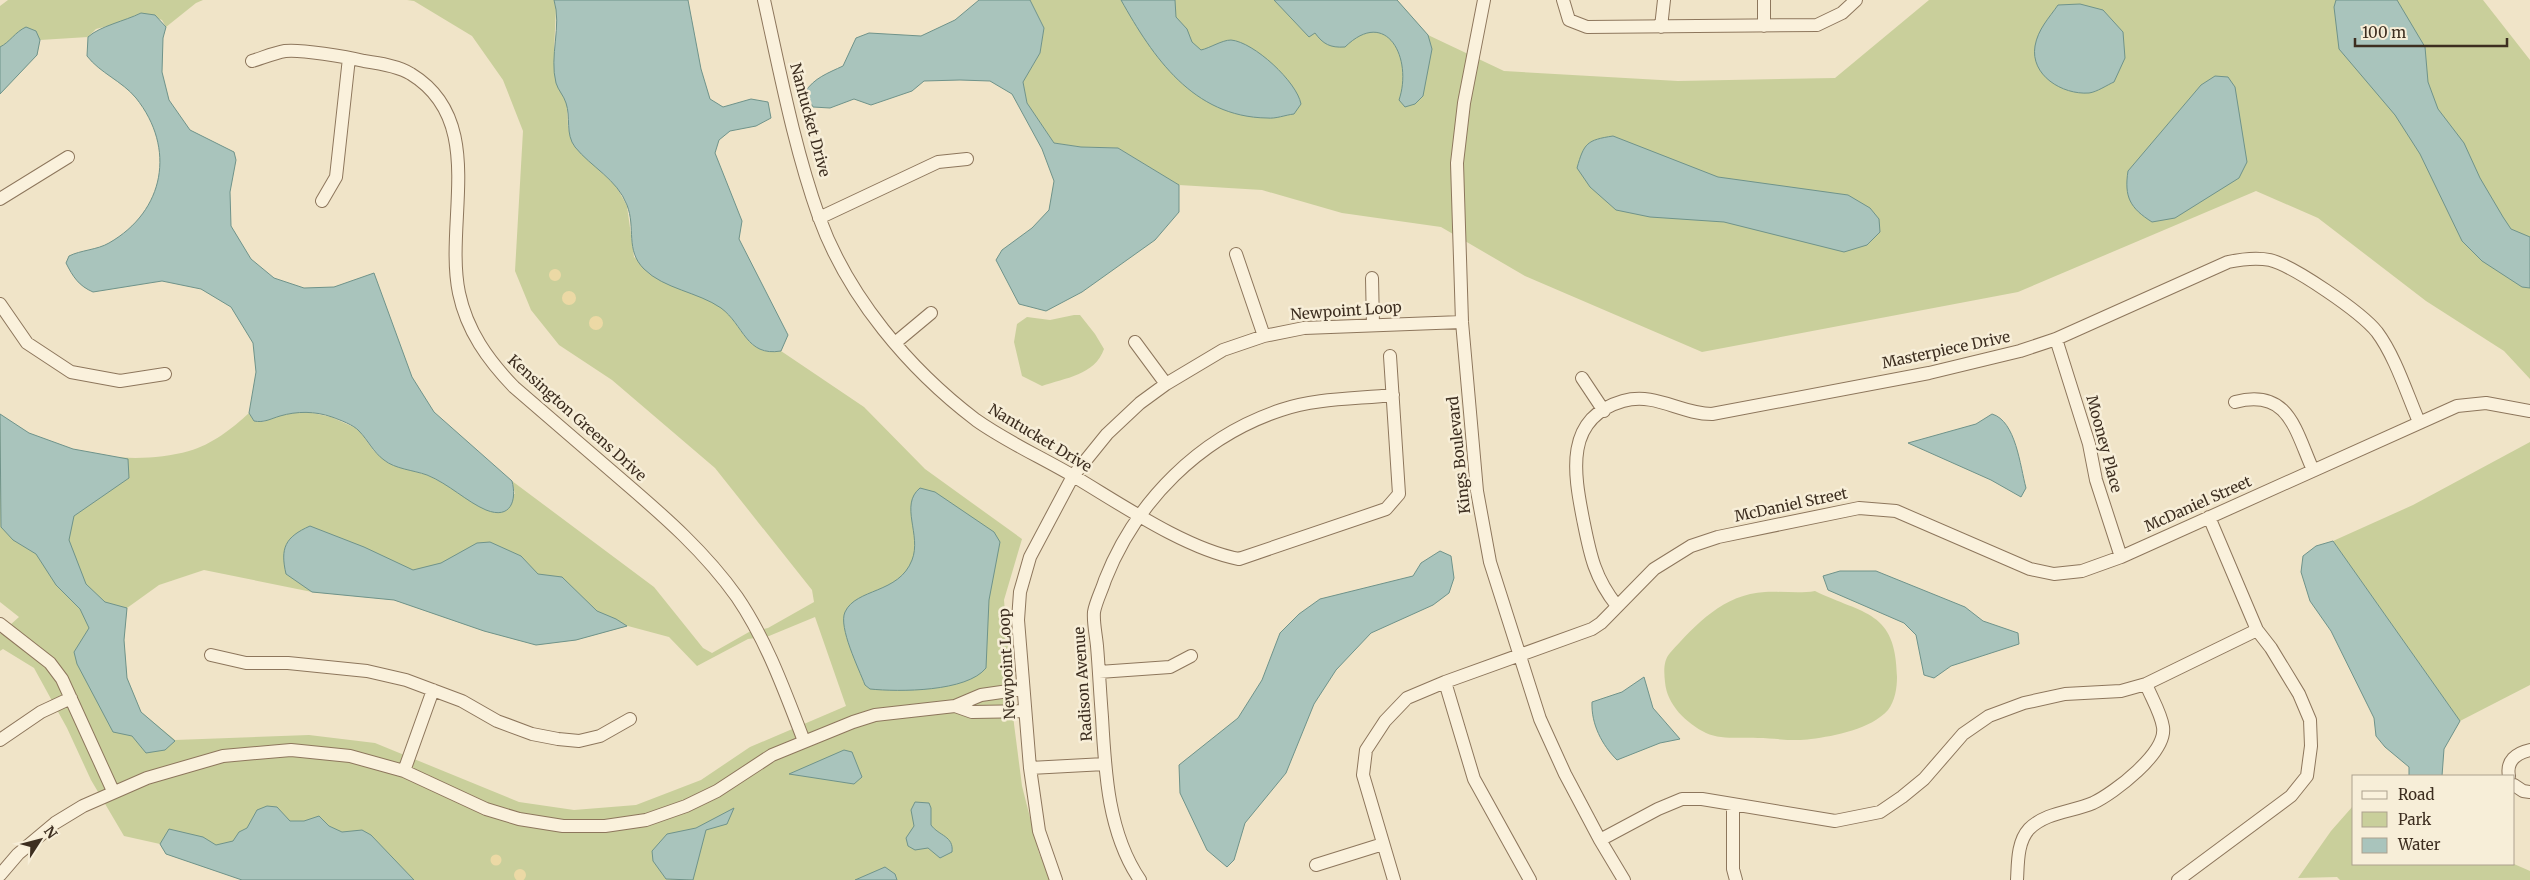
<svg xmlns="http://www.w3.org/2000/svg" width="2530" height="880" viewBox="0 0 2530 880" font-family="Merriweather,serif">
<rect width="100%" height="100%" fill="#f0e4c8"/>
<!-- green -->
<path fill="#c9cf9b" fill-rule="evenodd" d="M8,0H203L196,3L166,27L162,20L141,13L120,23L96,29L88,37L40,40L37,55L0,94V6Z
M407,0H554L556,8L554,51L556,83L567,103L568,128L574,146L616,186L627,206L634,257C645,266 658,279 671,285C688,293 708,296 723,309C744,328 748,357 781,351L864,407L925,469L1022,539L1004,600L1014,724L1022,786L1039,853L1051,880H242L166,854L160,844L124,836L91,780L67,728L34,668L3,649L0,651V634L19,617L0,602V414C9,420 19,428 29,433C76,457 138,465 189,451C211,445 233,428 249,413L254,421L263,422L281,415L304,411L331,417L358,429L374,451L385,461L395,466L427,475L453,488L515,494L512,481L654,587L703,648L712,653L749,632L768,628L814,602L812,590L715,468L612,380L559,345L531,310L515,271L523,131L503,80L472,36L414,1ZM204,570L312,592L394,600L484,631L536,645L576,640L628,626L669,637L697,666L748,639L769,636L815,617L846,706L750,747L701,780L636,805L574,810L519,802L375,743L309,735L175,740L141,712L127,678L124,640L127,608L159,585Z
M1030,0H1397L1428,35L1504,71L1678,81L1835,78L1929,0H2483L2530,60V379L2504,351L2426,301L2318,218L2256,191L2018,292L1702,352L1525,276L1441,227L1342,213L1262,190L1179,185L1118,148L1081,147L1054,143L1027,103L1023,82L1040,53L1044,28Z
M1074,315H1080L1095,334L1104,349C1095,375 1065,378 1042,386L1022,376L1014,342L1017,324L1027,317L1050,320Z
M2530,442V685L2460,721L2333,541L2413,505Z
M1815,591C1864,615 1896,610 1897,677C1897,688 1895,701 1888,710C1871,729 1835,736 1811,739C1794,742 1775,738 1758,738C1742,737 1721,740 1706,733C1686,723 1667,705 1665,682C1664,672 1663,661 1670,653C1696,624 1724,594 1765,592C1782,591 1799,594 1815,591Z
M2353,806L2354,864H2514L2530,871V880H2340L2337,877L2298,878L2331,831Z"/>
<!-- sand -->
<path fill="#ecd9a5" d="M549 275a6 6 0 1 1 12 0a6 6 0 1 1-12 0Z
M562 298a7 7 0 1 1 14 0a7 7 0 1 1-14 0Z
M589 323a7 7 0 1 1 14 0a7 7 0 1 1-14 0Z
M490.5 860a5.5 5.5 0 1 1 11 0a5.5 5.5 0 1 1-11 0Z
M514 875a6 6 0 1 1 12 0a6 6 0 1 1-12 0Z"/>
<!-- water -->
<path fill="#a9c4bc" stroke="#6f938a" d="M554,0H688L701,69L710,99L723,107L751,99L768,102L771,118L756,126L730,131L719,140L715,153L742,221L739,239L788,335L781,351C746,357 744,325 721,308C698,292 664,289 644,269C625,250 636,228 627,205C617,179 591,167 575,147C565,134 571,117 566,103C564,96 558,90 556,83C549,56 562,26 554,0Z
M979,0H1030L1044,28L1040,53L1023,82L1027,103L1054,143L1081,147L1118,148L1179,185V212L1155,240L1082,292L1046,311L1019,304L996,260L1002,250L1032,228L1049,210L1054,181L1042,149L1012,94L990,81L960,80L924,81L912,91L871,105L854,99L830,108L813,107L805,92C814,78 828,73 843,66L856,38L869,33L921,36L955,20Z
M1121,0H1175L1176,17L1187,29L1192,42L1201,50C1210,48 1222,40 1231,40C1254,42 1297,82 1301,104L1294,114C1285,115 1276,119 1267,118C1193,117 1153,57 1121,0Z
M1274,0H1397L1428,35L1432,49L1423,96L1415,104L1405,107L1399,100C1413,59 1387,6 1345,47C1330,48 1323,44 1315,33L1309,37Z
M2336,0H2397L2425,47L2428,82L2438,109L2464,143L2480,178L2503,217L2511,229L2530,237V288L2522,287L2482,261L2462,241L2420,154L2395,115L2339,49L2334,7Z
M2080,4L2103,10L2123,32L2125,58L2114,82C2107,85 2097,92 2089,93C2062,95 2030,75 2035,46C2038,29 2049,18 2058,5Z
M141,13L155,15L166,27L163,38L162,72L169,100L190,130L234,152L236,160L230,192L231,226L251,259L274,278L304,288L334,287L374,273L412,377L434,412L512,481C517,500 511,520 486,510C467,502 449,484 427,475C413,470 395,469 384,460C373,452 368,440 359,431C354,425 340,420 332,417C315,411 297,411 280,416C270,419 264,423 254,421L249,413L256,372L253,343L231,307L201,289L162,281L93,292C79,286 73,277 66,263L69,256C81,250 97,250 109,243C165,211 176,148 136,98C122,81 100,73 87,56L88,37C100,26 125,21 141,13Z
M26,27L36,31L40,40L37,55L0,94V47C10,42 15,32 26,27Z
M2215,76L2228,77L2235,87L2247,162L2239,178L2175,218L2152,222C2130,208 2124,197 2128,171L2201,85Z
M1613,136L1718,177L1848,195L1870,208L1879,219L1880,232L1867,245L1844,252L1724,222L1650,217L1616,210L1590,187L1577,168C1584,143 1587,140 1613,136Z
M0,414L29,433L73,449L128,459L129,478L74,516L69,540L86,584L105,602L127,608L124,640L127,678L141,712L175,741L165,750L146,753L132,736L113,732L77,664L74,652L89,628L80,609L56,585L36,554L13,540L1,527Z
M1992,414C2016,421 2020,466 2026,488L2021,497L1991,480L1908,443L1976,424Z
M920,488L935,492L994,532L1000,542L989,600L986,668C967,692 899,692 870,689L865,685C859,669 838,627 845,612C856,588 899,594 912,560C922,535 899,505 920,488Z
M310,526L364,547L413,570L441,563L477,543L490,542L521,556L538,574L562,577L597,611L616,619L627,626L576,640L536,645L484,631L394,600L312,592L286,574C280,548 285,537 310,526Z
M2333,541L2460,721L2444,749L2442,776H2409V767L2385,747L2376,736L2374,718L2331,631L2310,601L2301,572L2303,556L2316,546Z
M1440,551L1451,556L1454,578L1449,593L1433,605L1371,633L1336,670L1314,704L1286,773L1245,823L1234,860L1227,867L1207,850L1180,793L1179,765L1238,718L1262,680L1280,633L1299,614L1320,599L1413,576L1421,563Z
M1840,571H1876L1965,607L1983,621L2018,633L2019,644L1951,666L1934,678L1924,675L1916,635L1904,623L1828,590L1823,576Z
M1644,677L1653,708L1680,739L1660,743L1617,760C1602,745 1591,724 1592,702L1622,692Z
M844,750L852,752L862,777L854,784L789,774Z
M915,802L929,803L931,808V825C939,836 954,836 952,852L940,858L928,848L915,850L908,846L906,838L914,826L911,810Z
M267,806L277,807L290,821H304L319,816L329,826L342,832L362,830L371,835L414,880H242L166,854L160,844L169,829L203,837L216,845L233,841L239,832L247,828L257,810Z
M734,808L727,824L706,830L693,880L666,879L653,861L652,851L667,834L696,828Z
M885,867L895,874L897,880H855Z"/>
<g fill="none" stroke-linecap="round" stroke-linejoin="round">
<!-- minor casing -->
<g stroke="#8d765c" stroke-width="14">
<path id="minor" d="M764,0C780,72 794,147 819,217C848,297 909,369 976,420C1007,442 1043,458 1075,477C1122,505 1186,549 1239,559L1386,509L1399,494L1390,356
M1484,0L1464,103L1457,163L1462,322L1477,491L1490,562L1540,719L1565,774L1600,840L1624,880
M1563,0L1569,20L1587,27L1817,25L1842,13L1856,0
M1764,0V26
M1661,27L1664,0
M252,61C262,58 274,53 285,51C300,49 347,57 364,61C378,63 399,66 411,74C488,121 444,221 459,293C467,331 488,360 514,387C550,418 587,450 623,481C665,517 705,552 737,597C767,641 785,692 804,741
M0,199L68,157
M322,201L336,177L349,58
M819,218L938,162L967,159
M1236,254L1264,336
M1372,278L1373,325
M0,304L27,343L71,372L120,381L165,374
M2056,339L2089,444L2096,480L2121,557
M1135,342L1166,384
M895,343L931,313
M1582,378L1604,411
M2235,402C2289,388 2295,430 2313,470
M1617,606C1594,577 1590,554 1583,519C1574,473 1564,418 1623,401C1656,392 1680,414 1712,414L1929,373L2020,351L2056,339L2228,262C2242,259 2256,257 2270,260C2294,266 2361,312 2377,332C2395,356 2407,394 2419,422
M0,624L50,663L62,679L113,791
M211,655L246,663H288L367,671L406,680L462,701L497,721L532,734L558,739L579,741L600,736L630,719
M1099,672L1170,667L1191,656
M1445,682L1474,779L1530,880
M955,706L972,712L1025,711
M0,740L41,712L71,698
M1030,768L1105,764
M404,771L433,690
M2509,776C2506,761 2516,753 2530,750
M2514,785L2523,791L2530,792
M1733,805V869L1736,880
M1600,840L1658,809L1682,799H1702L1835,821L1880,812L1902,797L1924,779L1963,734L1989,716L2024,703L2065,694L2121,691L2146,684L2257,630
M1316,865L1383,844
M0,875L18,854L55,823L83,806L147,778L223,756L291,750L350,756L404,771L486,809L519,819L563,826H605L646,820L686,806L717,791L772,755L853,722L875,715L955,706L981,695L1022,689
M1056,880L1039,831L1030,768L1018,620L1020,592L1030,557L1073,476L1107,434L1140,403L1166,384L1223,350L1264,336L1304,328L1462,322
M1140,880C1108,833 1105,772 1102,717C1100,693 1099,669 1097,646C1096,635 1093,622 1094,612C1096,601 1102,590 1105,580C1136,501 1200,437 1281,410C1316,398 1356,399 1393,395
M1394,880L1363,775L1366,750L1385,721L1407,698L1445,682L1592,629L1601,623L1654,569L1691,546L1718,537L1859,508L1896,511L2030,569L2054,574L2082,571L2121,557L2457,406L2486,403L2530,411
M2017,880C2018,864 2017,842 2029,829C2046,812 2072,812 2093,803C2114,793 2167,753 2163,727C2161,713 2151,697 2146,684
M2178,880L2291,796L2307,776L2311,746L2310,720L2299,694L2271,648L2257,630L2209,517"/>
</g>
<!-- minor -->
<use href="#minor" stroke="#faf1dc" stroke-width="12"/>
</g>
<g text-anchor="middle" stroke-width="5" stroke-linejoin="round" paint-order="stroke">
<!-- street labels -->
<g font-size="15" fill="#3d2e20" stroke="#f7eed8">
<text transform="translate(810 120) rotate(75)" y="5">Nantucket Drive</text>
<text transform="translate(1346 311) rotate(-4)" y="5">Newpoint Loop</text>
<text transform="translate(1946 350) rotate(-12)" y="5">Masterpiece Drive</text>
<text transform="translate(577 418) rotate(42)" y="5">Kensington Greens Drive</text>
<text transform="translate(1040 438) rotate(31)" y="5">Nantucket Drive</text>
<text transform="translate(2104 444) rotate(75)" y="5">Mooney Place</text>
<text transform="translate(1459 455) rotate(-96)" y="5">Kings Boulevard</text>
<text transform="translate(2198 504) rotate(-24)" y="5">McDaniel Street</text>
<text transform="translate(1791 505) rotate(-12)" y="5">McDaniel Street</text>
<text transform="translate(1007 664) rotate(-93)" y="5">Newpoint Loop</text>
<text transform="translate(1083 684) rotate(-94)" y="5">Radison Avenue</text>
</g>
</g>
<!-- legend -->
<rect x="2352" y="775" width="162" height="90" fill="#f7eed8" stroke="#ada18e"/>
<rect x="2362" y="791" width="25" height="8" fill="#faf1dc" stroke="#ada18e"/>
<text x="2398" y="800" font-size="15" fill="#3d2e20">Road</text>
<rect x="2362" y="812" width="25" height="15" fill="#c9cf9b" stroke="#ada18e"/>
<text x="2398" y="825" font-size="15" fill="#3d2e20">Park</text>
<rect x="2362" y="838" width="25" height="15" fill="#a9c4bc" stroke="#ada18e"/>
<text x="2398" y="850" font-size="15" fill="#3d2e20">Water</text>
<!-- north arrow -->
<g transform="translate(40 840) rotate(54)" stroke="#f7eed8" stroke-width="4" paint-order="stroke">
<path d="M0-4L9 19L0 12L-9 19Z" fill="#3d2e20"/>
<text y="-8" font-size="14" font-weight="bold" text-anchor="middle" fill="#3d2e20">N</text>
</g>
<!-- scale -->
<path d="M2355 38v8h152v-8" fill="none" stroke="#3d2e20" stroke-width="2.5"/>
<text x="2362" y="38" font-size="15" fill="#3d2e20" stroke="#f7eed8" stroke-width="4" paint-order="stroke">100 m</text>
</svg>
